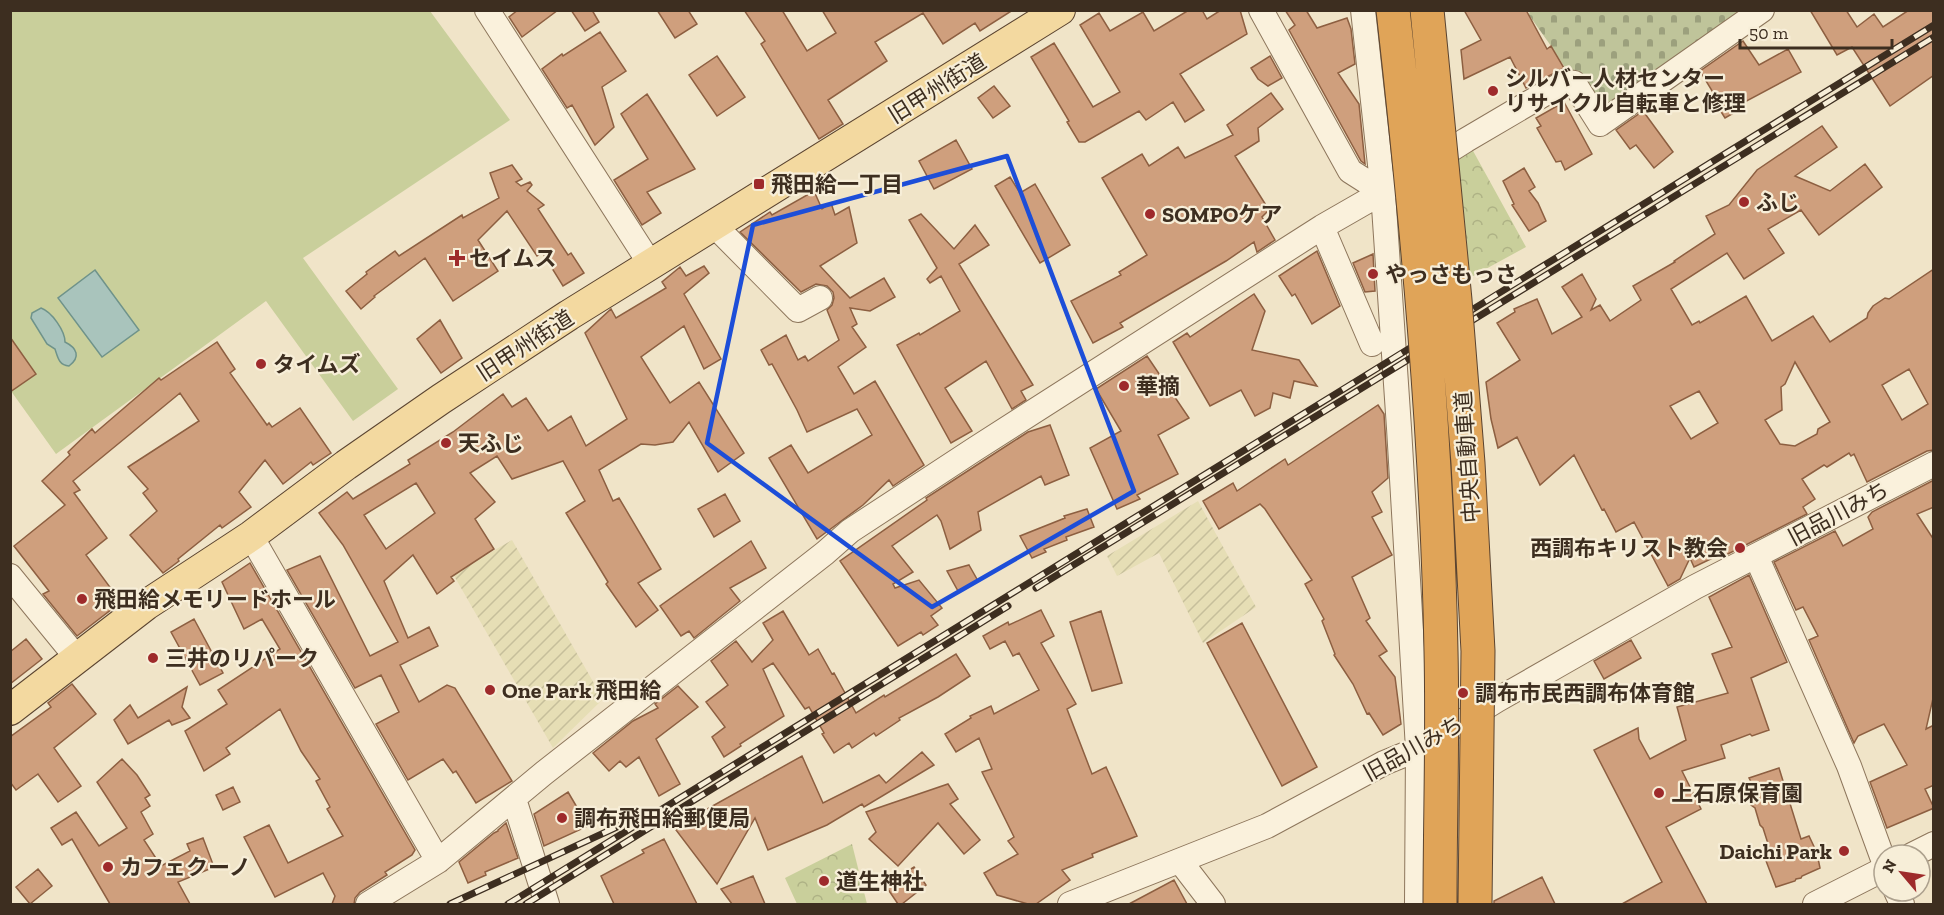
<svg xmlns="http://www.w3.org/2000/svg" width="1944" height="915" viewBox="0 0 1944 915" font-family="'Zilla Slab','Noto Sans JP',serif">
<defs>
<pattern id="farmland-furrows" width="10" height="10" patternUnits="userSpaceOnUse" patternTransform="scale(1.5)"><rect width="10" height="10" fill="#e6deb5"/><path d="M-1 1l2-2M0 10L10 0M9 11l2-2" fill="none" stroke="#c6bf9b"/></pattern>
<pattern id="cemetery-stones" width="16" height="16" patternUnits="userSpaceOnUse" patternTransform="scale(1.5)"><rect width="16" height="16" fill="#bfc49a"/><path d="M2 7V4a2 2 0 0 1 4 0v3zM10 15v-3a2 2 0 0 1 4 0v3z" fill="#9ca07d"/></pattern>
<pattern id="park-crowns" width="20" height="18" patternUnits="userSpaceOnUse" patternTransform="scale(1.5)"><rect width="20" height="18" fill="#c9cf9b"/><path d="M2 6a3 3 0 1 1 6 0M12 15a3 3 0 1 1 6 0" fill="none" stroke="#aeb285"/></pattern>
</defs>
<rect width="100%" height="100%" fill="#f0e4c8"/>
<!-- farmland -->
<path fill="url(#farmland-furrows)" d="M1198,501L1256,607L1203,643L1159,553L1117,576L1107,556Z
M512,540L603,699L553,748L453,574Z"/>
<!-- grass -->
<path fill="#c9cf9b" d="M10,11H430L510,120L303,258L398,389L353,421L266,301L56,454L11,391Z"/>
<!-- cemetery -->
<path fill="url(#cemetery-stones)" d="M1530,10L1750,11L1595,114L1551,46L1529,15Z"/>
<!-- park -->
<path fill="url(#park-crowns)" d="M1472,149L1526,247L1407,312L1394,201Z
M852,844L867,904H797L785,878Z"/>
<!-- water -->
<path fill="#a9c4bc" stroke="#6f938a" stroke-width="1.5" d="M95,270L139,330L102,357L58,298Z
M41,308C52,312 65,331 65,342C77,348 81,357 69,366C59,365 58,358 55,349L47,344L31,318L32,313Z"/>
<!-- building -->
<path fill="#cf9f7d" stroke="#8d5f41" stroke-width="1.5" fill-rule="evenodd" d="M518,10H558L522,37L509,17Z
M571,10H592L599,22L585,31Z
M657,10H688L697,24L675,38Z
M744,10H782L807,51L836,33L822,10H1013L980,31L975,23L943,44L923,13L875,42L887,61L828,100L843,124L819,139L761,44L765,41Z
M1189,10H1202L1207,19L1221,10H1240L1247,34L1180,74L1204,110L1185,122L1173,102L1146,120L1139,111L1085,142H1079L1067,122L1069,121L1031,57L1054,43L1093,107L1120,92L1080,25L1099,13L1110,31L1143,12L1154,31Z
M1285,10H1306L1317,28L1347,18L1351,29L1355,64L1338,73L1359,104L1365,164L1361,161L1289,30L1295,25Z
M1464,10H1526L1547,49L1551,46L1564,68L1526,88L1510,57L1464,79L1461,50L1481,40Z
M1810,10H1846L1857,27L1874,14L1883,27L1909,10H1934V75L1890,106L1852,47L1837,55Z
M600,32L626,71L602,87L614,127L595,145L572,105L567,108L542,69L562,54L563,56Z
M1743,41L1759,65L1788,49L1801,72L1737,106L1739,110L1725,118L1711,96L1714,94L1700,71Z
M717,56L745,97L717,116L689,75Z
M1270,56L1282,78L1268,86L1258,79L1251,68Z
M994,86L1010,106L993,118L978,98Z
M1271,93L1283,109L1258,128L1259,141L1235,156L1269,210L1262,217L1275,240L1257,252L1254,242L1226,261L1120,323L1123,327L1093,343L1071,301L1121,275L1119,272L1147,255L1102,178L1142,154L1149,166L1178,147L1185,158L1233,135L1227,125Z
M647,94L695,169L647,192L661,213L642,225L614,180L648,159L621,114Z
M1564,102L1592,154L1565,170L1561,161L1556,162L1537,128L1541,126L1536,118Z
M1643,111L1673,152L1654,168L1636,145L1630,149L1616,130Z
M1822,126L1837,147L1795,176L1830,191L1865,164L1882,187L1819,235L1801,210L1768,229L1784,253L1744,279L1727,253L1671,289L1692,325L1699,321L1700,323L1746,296L1772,341L1813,316L1830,342L1867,318L1868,313L1873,306L1885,298L1889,299L1934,269V450L1927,451L1867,482L1854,454L1851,456L1849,453L1827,467L1824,465L1802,479L1815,499L1803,507L1807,514L1722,557L1721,554L1694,567L1690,558L1680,579L1668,586L1634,522L1616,532L1604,509L1602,510L1574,455L1540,485L1517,437L1498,448L1491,419L1486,382L1520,360L1497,323L1515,312L1514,309L1537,299L1552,334L1582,317L1562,287L1582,274L1596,299L1591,310L1600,305L1610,321L1641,300L1633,286L1675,262L1674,261L1715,234L1706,216L1729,205L1757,170ZM1795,362L1830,422L1818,429L1817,434L1795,446L1780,444L1765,420L1782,410L1781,387L1785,384ZM1909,369L1928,404L1902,420L1882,385ZM1699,391L1718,423L1691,439L1670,406Z
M956,140L972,169L934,189L919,161Z
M512,165L522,179L516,182L521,186L530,182L532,185L527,191L544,205L538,209L568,255L571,253L584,273L563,286L542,252L537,256L507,211L478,240L498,271L453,301L425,258L374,296L375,297L361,309L346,291L367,274L366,272L395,251L399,256L462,215L463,218L499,198L490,173Z
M1524,168L1535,187L1529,191L1538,203L1546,221L1529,231L1512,205L1514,204L1503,181Z
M1010,177L1020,193L1035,184L1070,245L1040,263L995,186Z
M814,191L822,209L831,203L835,215L849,207L857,243L820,266L850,298L884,278L895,297L870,311L850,308L857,324L852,327L866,347L838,367L854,394L875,381L924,465L893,486L889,480L863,505L817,539L769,458L791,445L808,473L872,435L857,409L807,432L797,410L772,364L769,365L761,350L786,335L798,360L805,356L808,361L839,340L827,310L832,305L834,298L833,292L827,286L816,284L801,292L740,232L770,212L772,215Z
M921,214L954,249L975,225L989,245L959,264L1033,385L1021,391L1026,400L1012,409L986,361L945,388L972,431L951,443L897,345L919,333L920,335L960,311L941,276L930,283L927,279L937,268L909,220Z
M1317,251L1340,306L1312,324L1295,294L1292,296L1279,276Z
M1373,254L1375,291L1365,292L1353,263Z
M704,266L709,273L684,294L721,359L704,369L684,326L641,357L670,403L699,382L744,453L718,472L689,422L673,442L655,445L641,444L599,470L613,501L619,498L661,569L638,583L658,610L636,627L606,584L608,582L566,513L585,501L563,461L512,479L497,456L470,473L495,502L475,519L494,549L451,577L454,581L437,594L413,555L384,581L408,638L429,627L438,646L400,665L419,702L447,685L455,688L512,781L476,803L456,771L453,773L443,759L408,780L376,724L399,712L381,675L355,688L287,570L320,556L370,656L398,642L343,545L319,513L347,492L353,499L410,464L408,460L453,432L503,394L512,407L526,398L548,431L571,416L586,446L627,419L585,333L611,309L616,318L666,288L662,282L680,267L686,276ZM416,483L435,513L386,549L364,515Z
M1254,294L1265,311L1252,350L1299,360L1317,386L1294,381L1290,398L1273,393L1270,408L1255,416L1241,390L1210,406L1173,342L1187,333L1190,337Z
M440,320L462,358L441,373L417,339Z
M10,337L36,374L10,392Z
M217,342L235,369L230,373L267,425L269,423L272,427L300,408L331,453L313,465L311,462L283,484L265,460L239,492L251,507L222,528L220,525L178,559L179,561L163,573L130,535L157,511L143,493L148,489L128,467L199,421L180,393L73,481L80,490L74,493L107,538L86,555L121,602L77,636L43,594L49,591L14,546L65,505L42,481L70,455L68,452L92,429L95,433L159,378L161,380Z
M1147,356L1189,418L1158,435L1178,474L1137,495L1140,499L1117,509L1090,448L1121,431L1096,389Z
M1378,405L1384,414L1388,478L1372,492L1382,512L1372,517L1392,555L1352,577L1370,618L1366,621L1387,651L1379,656L1395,677L1401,724L1383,735L1369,713L1367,714L1353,684L1334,655L1335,654L1322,621L1324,619L1305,584L1312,580L1265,509L1260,504L1219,529L1203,501L1233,483L1237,491L1285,459L1288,465Z
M1050,425L1069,475L1045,485L1041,476L978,512L981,530L950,549L941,521L937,515L892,546L913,572L893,584L895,588L919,580L942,608L931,616L938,625L923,635L921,632L898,646L840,561L927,500L926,498L983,461L1028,432Z
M1934,480V507L1917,514L1934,540V694L1926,729L1934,725V785L1925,789L1934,808L1887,828L1870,782L1907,765L1884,724L1858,736L1854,743L1809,640L1818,636L1803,607L1796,610L1774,562L1835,531L1843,546L1873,529L1868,517L1872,512Z
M725,494L740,521L714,537L698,509Z
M1087,509L1094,527L1066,537L1067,540L1044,549L1046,552L1032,558L1020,536L1065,518L1064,516Z
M751,541L766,568L730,588L740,601L694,638L689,631L681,636L660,606Z
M250,563L415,850L412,855L385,872L387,875L360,892L355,898L354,904H332L335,896L323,873L275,897L244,837L269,825L288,863L343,836L327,809L330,807L316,781L320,779L301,751L280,709L226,748L230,754L204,771L185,731L227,704L218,690L280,649L262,619L244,629L222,582Z
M969,565L978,581L958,591L947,571Z
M1749,575L1787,662L1751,678L1769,730L1752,736L1750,734L1721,745L1725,758L1682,771L1701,809L1666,827L1707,904H1622L1662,882L1594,750L1638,728L1639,739L1650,759L1686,740L1677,707L1728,693L1712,654L1732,647L1709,597Z
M1041,610L1054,636L1041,643L1076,704L1067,709L1092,774L1106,767L1137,836L1092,854L1093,857L1062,870L1070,880L1036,904H1028L997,895L984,873L1018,854L1008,841L1014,837L982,772L992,769L979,738L956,752L945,734L971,718L970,716L991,706L994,714L1039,690L1019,653L1013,656L1005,641L990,649L983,636L1008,622L1009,625Z
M783,611L809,655L818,649L832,674L834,673L856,713L884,695L885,697L956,654L970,676L938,697L899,718L900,720L876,736L874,733L852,748L849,743L834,753L822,734L824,733L809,707L805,709L773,663L763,669L784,716L740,744L741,746L724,757L712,737L725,727L706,702L728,685L711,661L736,641L752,662L773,640L763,623Z
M1101,611L1122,683L1092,691L1070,622Z
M194,619L223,673L200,685L171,632Z
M1242,623L1317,767L1282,786L1207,643Z
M26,639L42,659L10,684V652Z
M1631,640L1641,658L1604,679L1594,661Z
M72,684L96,714L54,748L81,786L58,802L38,774L16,790L10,782V737L51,707L48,703Z
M678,686L698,707L656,739L680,784L659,796L639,757L626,767L620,761L609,771L593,753L633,721L658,708L655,704Z
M187,687L182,707L190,718L172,725L169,720L128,744L114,720L130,705L138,718Z
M922,752L934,765L864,807L862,804L827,825L768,850L755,818L717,884L676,830L709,808L802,756L823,803L879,775L886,783Z
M122,759L137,775L150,795L145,798L150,806L141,812L153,834L144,840L161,866L190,851L187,844L203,838L214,867L178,882L190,904H110L72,839L62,845L51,828L76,812L99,846L127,828L97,782Z
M1779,768L1801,839L1809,836L1817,853L1820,868L1802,876L1801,878L1796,879L1795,881L1776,887L1763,853L1770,850L1763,828L1760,825L1755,808L1751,805L1747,787L1751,782L1749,778Z
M948,784L958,799L950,804L980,840L964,854L938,823L898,866L869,839L876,832L866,812Z
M233,787L240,802L223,810L216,795Z
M568,792L588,826L544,846L534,814Z
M506,823L518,858L485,872L486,875L468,883L459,862L494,833L498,831V830Z
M664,839L697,904H614L601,876L644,853L642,850Z
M914,867L926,885L902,904H898L885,885Z
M38,869L52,886L30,904L16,887Z
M753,876L765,904H732L721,889Z
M1542,877L1555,904H1494V901Z
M1174,880L1187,904H1129Z"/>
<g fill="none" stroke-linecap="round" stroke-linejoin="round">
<!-- minor casing -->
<g stroke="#8d765c" stroke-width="26">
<path id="minor" d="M487,10L651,265
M1261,10L1350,171L1383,192
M1363,10L1383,192L1399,428L1418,749L1417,904
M715,226L798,310L820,298
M1322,227L1372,344
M251,536L438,861
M1756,556L1849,766L1884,862
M10,576L77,658
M514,799L547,904
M1912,855L1934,844
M1180,861L1213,904
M1896,891L1902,904
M368,904L438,861L544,773L825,553L850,531L975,449L1322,227L1383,192L1466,140L1551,90L1566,82L1574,83L1600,124L1762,10
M1070,904L1267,826L1384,763L1418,749L1497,700L1695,587L1934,464
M1815,904L1884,869"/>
</g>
<!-- major casing -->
<g stroke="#5b4430" stroke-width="32">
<path id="major" d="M10,710L146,605L251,536L346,465L441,399L569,315L1060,10"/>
</g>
<!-- minor -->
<use href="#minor" stroke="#faf1dc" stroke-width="24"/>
<!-- major -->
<use href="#major" stroke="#f3d9a0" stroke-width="30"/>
<!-- rail casing -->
<g stroke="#3d2e20" stroke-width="7">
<path id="rail" d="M1036,588L1934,37
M450,904L632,820
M508,904L1934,25
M526,904L1008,606"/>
</g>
<!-- rail -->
<use href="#rail" stroke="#f7eed8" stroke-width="4.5" stroke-dasharray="14" stroke-linecap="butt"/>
<!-- highway-bridge casing -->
<g stroke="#5b4430" stroke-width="35" stroke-linecap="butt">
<path id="highway-bridge" d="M1393,10C1417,223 1437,437 1441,651C1443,735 1440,820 1440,904
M1427,10L1455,300L1468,463L1478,651L1475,904"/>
</g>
<!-- highway-bridge -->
<use href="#highway-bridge" stroke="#e0a458" stroke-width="33"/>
</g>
<!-- marked area -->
<path fill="none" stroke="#1d4ed8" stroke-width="4.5" stroke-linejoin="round" d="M1007,156L1134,491L932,607L707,443L753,225Z"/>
<!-- markers -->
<g fill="#9e2a2b" stroke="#f7eed8" stroke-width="2">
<circle cx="1493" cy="91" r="6"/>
<rect x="753" y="178" width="12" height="12" rx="3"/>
<circle cx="1744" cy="202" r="6"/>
<circle cx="1150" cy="214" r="6"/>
<path d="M454 249h6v6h6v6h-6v6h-6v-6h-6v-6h6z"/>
<circle cx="1373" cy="274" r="6"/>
<circle cx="261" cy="364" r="6"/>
<circle cx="1124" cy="386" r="6"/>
<circle cx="446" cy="443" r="6"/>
<circle cx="1740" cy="548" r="6"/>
<circle cx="82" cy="599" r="6"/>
<circle cx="153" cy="658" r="6"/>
<circle cx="490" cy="690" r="6"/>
<circle cx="1463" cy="693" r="6"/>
<circle cx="1659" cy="793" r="6"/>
<circle cx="562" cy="818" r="6"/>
<circle cx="1844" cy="851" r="6"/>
<circle cx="108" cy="867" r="6"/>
<circle cx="824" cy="881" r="6"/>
</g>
<g text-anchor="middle" stroke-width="4.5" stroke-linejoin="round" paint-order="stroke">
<!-- poi labels -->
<g font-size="22" font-weight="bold" fill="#3d2e20" stroke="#f7eed8" text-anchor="start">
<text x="1505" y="86">シルバー人材センター<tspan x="1505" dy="25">リサイクル自転車と修理</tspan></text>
<text x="771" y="192">飛田給一丁目</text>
<text x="1756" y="210">ふじ</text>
<text x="1162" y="222">SOMPOケア</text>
<text x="469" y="266">セイムス</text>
<text x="1385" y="282">やっさもっさ</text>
<text x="273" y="372">タイムズ</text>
<text x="1136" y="394">華摘</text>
<text x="458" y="451">天ふじ</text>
<text x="1728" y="556" text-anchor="end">西調布キリスト教会</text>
<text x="94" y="607">飛田給メモリードホール</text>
<text x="165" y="666">三井のリパーク</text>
<text x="502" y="698">One Park 飛田給</text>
<text x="1475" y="701">調布市民西調布体育館</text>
<text x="1671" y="801">上石原保育園</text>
<text x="574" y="826">調布飛田給郵便局</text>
<text x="1832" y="859" text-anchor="end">Daichi Park</text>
<text x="120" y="875">カフェクーノ</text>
<text x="836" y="889">道生神社</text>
</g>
<!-- street labels -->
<g font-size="22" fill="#3d2e20" stroke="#f7eed8">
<text transform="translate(937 88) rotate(-32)" y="8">旧甲州街道</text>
<text transform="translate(525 345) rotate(-33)" y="8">旧甲州街道</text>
<text transform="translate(1467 457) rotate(-94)" y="8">中央自動車道</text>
<text transform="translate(1838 513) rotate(-28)" y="8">旧品川みち</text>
<text transform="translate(1413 748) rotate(-29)" y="8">旧品川みち</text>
</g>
</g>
<!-- border -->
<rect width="1944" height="915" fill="none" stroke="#3d2e20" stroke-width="24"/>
<!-- north arrow -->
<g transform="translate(1902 873) rotate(299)"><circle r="28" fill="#f7eed8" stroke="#ada18e" stroke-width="1.5"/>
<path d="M0-4.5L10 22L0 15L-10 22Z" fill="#9e2a2b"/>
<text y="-9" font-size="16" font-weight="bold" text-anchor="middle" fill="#3d2e20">N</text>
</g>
<!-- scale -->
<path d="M1740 39v9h152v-9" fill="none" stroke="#3d2e20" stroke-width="3"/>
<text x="1749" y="39" font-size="18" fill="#3d2e20" stroke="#f7eed8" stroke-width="4.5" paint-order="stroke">50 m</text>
</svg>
